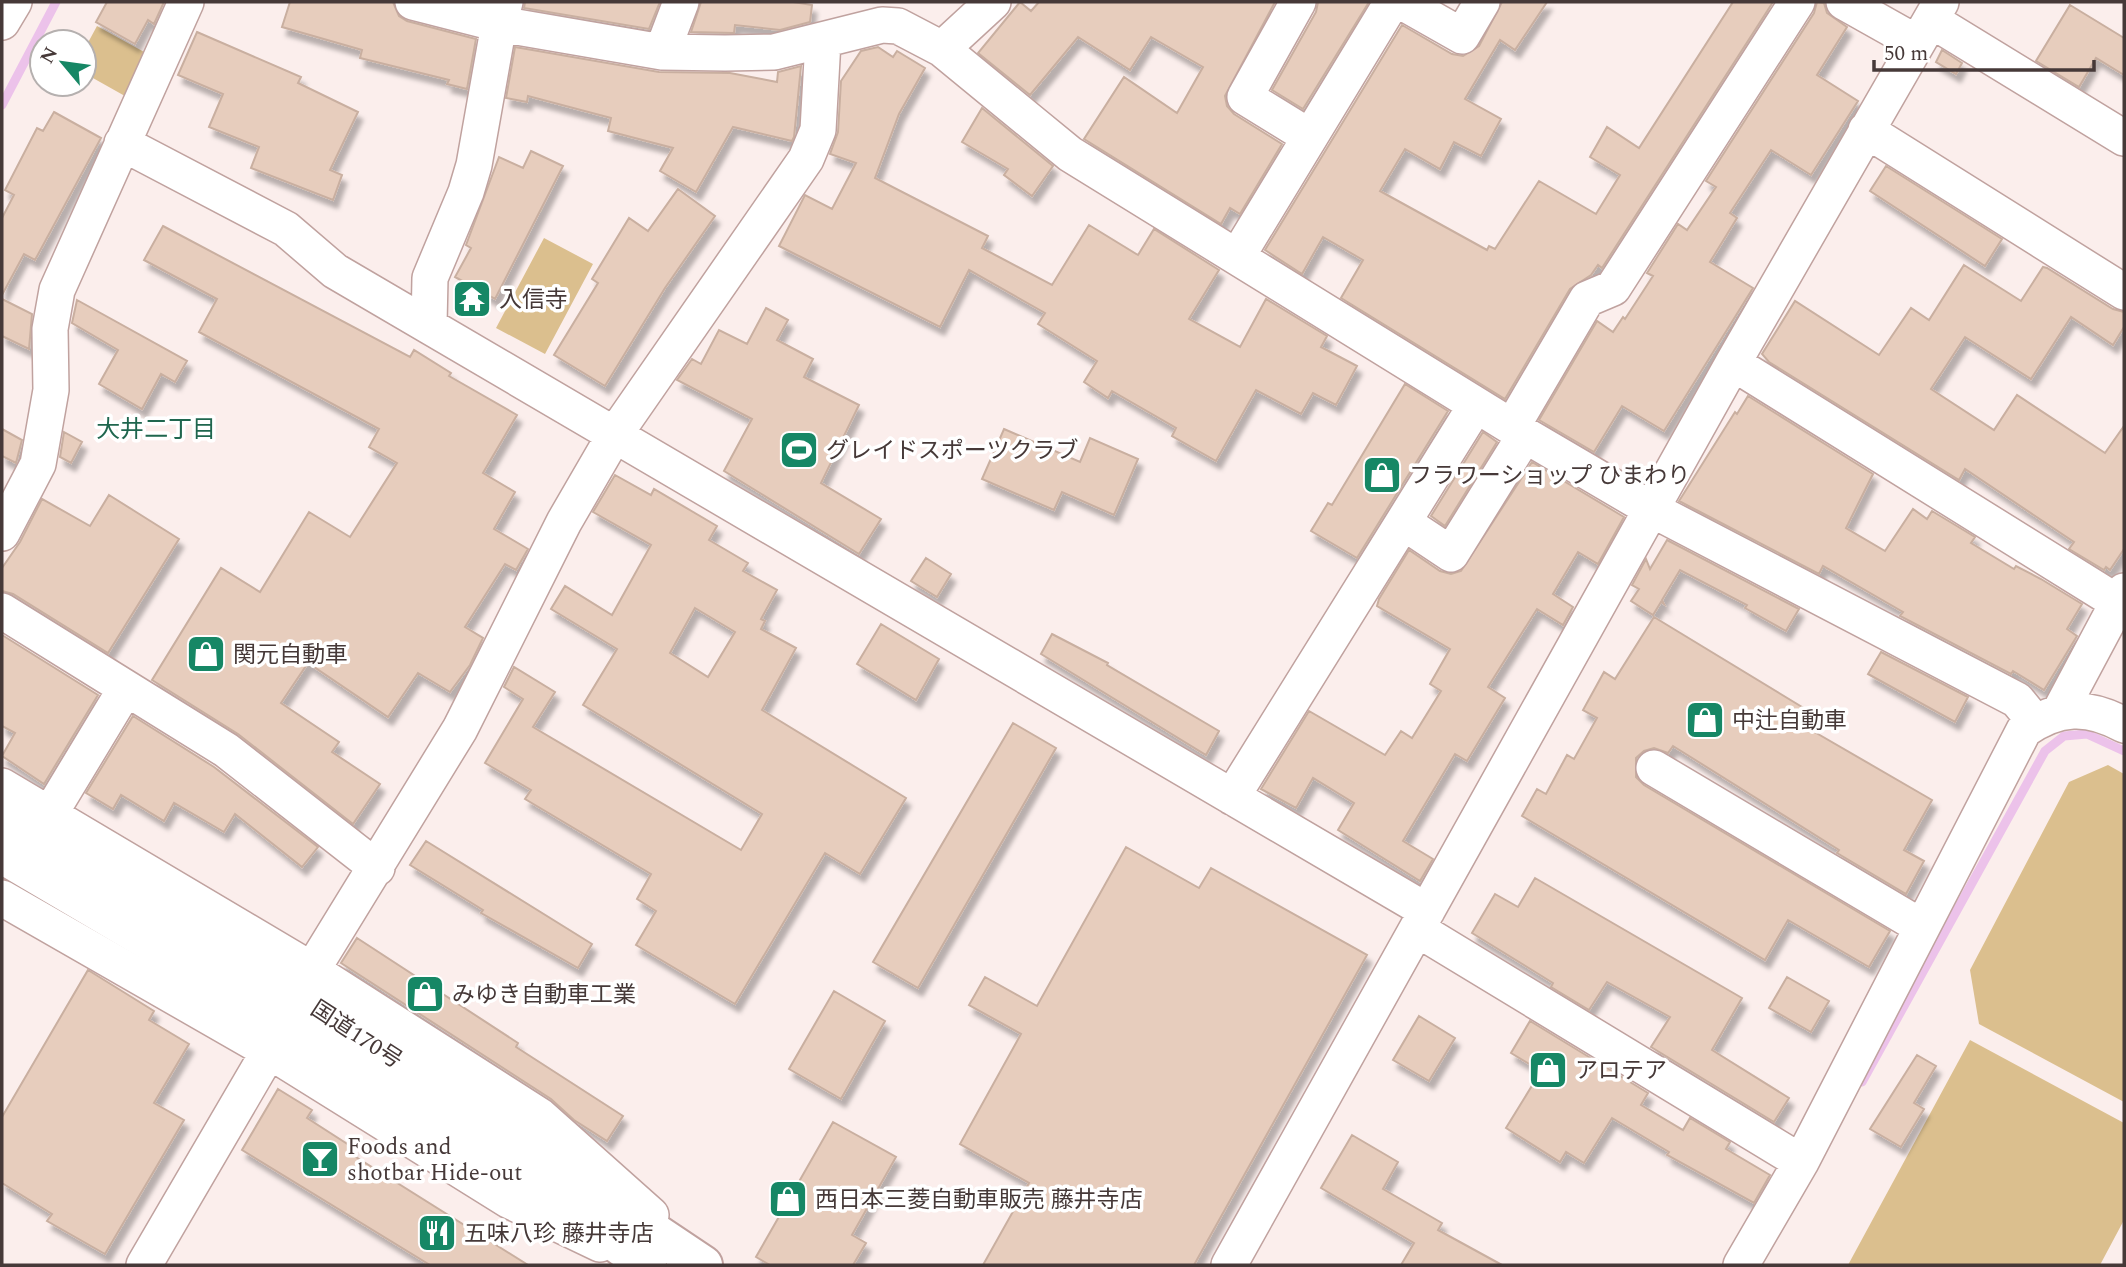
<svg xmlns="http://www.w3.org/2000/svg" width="2126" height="1267" viewBox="0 0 2126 1267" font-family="Spectral,'Noto Sans JP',serif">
<defs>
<filter id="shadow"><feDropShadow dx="4.5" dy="8" stdDeviation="2" flood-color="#0004"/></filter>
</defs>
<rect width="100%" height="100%" fill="#fbeeec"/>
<!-- green -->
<path fill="#dbbf8e" d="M97,26L155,58L132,100L84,73V50Z
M544,238L593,264L545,354L496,328Z
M2108,765L2124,774V1102L1979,1024L1970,970L2069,782Z
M1970,1040L2124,1123V1220L2100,1265H1848Z"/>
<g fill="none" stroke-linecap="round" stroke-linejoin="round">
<!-- stream -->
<path stroke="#ecc2ea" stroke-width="9" d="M2,105L56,2
M1862,1082L2045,751L2064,736L2087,734L2124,751"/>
</g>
<!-- building -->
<path fill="#e7cdbd" stroke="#c9afa0" stroke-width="2" fill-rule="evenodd" filter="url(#shadow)" d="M107,2H164L154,24L148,20L135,44L96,22Z
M290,2H393L399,16L407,21L476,39L467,89L447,84L449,80L360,58L362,50L282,27Z
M525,2H660L649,29L524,8Z
M701,2H793L812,5L810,22L780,30L735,25L734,33L691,32Z
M1020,2L1031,11L1039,2H1275L1225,96L1227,106L1234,114L1282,144L1240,214L1230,208L1221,224L1084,139L1124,77L1177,113L1203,67L1151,37L1130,70L1078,37L1030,95L978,53Z
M1318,2H1369L1303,109L1272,90L1316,12Z
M1502,2H1547L1515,50L1500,40L1465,99L1501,119L1481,156L1454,142L1440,169L1405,149L1380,191L1487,250L1489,246L1495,249L1539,181L1596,214L1620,175L1590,157L1607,127L1639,148L1733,2H1773L1602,268L1598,265L1591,275L1570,289L1505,399L1341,298L1363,260L1323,237L1302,274L1265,250L1402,25L1452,54L1463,56L1479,46Z
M1817,2L1824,3L1827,13L1847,27L1817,75L1858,101L1811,175L1771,150L1730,213L1737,218L1710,262L1753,288L1664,431L1622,406L1594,452L1539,420L1597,321L1613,332L1623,317L1625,319L1653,276L1647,273L1678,224L1687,230L1716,187L1706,181L1814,13Z
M2070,5L2124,38V75L2096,58L2079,87L2036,61Z
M197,32L301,77L298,83L358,112L330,170L342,175L333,200L251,168L259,147L209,127L223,94L178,75Z
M515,47L659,72L730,73L777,82L778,72L801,66L794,137L792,141L733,127L696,192L660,171L673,148L608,131L611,118L528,96L527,102L506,98Z
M878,47L893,57L897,51L925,68L899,114L875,178L988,236L982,248L1052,285L1089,225L1138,255L1154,229L1219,270L1189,319L1240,347L1266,299L1327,336L1321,347L1357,366L1336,405L1313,393L1301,414L1256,390L1216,461L1172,436L1176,428L1112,391L1108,398L1084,382L1097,361L1038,324L1045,313L969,270L940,327L779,246L805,195L832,209L856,163L830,154L838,132L841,81L861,51Z
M1942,50L1962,63L1956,74L1936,62Z
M982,108L1053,166L1032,196L1004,175L1008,169L962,142Z
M54,112L101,138L35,260L24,254L2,295V218L14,195L5,190L37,128L43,131Z
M531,151L563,166L495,299L455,277L471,248L466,245L499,157L523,168Z
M1886,166L2002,239L1985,266L1870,191Z
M678,189L715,216L665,288L605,386L554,355L598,283L592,279L629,218L648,231Z
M163,226L410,357L414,350L451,373L449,376L517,415L483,473L515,492L494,529L528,549L516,570L505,564L465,627L483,638L470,665L450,692L418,673L388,717L308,663L281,703L339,742L332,752L380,784L353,824L238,734L152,680L221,568L260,592L309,512L350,537L397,463L369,447L379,429L199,332L217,299L144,260Z
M1964,265L2021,301L2043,267L2047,268L2113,309L2124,312V327L2113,345L2071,317L2031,379L1965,337L1931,389L1994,430L2017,395L2105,453L2124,426V549L2110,570L2106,567L2104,570L2069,549L2074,542L1965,469L1959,480L1769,362L1762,354L1795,301L1879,355L1911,308L1929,320Z
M2,299L32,314L29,349L2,336Z
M77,300L187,361L175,382L161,374L142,409L99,384L118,350L72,323Z
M766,308L788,320L777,340L813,359L804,377L859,405L821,483L881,519L859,554L724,471L752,419L677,380L692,359L701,364L719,330L747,344Z
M1405,384L1448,411L1357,558L1311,531L1328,503L1332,505Z
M1748,396L1873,474L1846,528L1885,551L1913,509L1927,519L1932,511L1975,537L1971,543L2014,569L2016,566L2041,579L2082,604L2067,629L2077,636L2044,690L2013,671L2011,674L1900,616L1903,612L1823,566L1819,574L1679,501L1735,412L1737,414Z
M2,429L22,440L16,463L2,456Z
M1004,429L1080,462L1090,438L1138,459L1114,515L1062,492L1054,510L982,479Z
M64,432L82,442L71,463L60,457Z
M1483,432L1497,442L1445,526L1431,516Z
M1532,462L1624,517L1598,564L1578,552L1553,594L1573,607L1563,625L1537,609L1488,687L1505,698L1467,761L1455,754L1403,841L1433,859L1420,881L1338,830L1354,803L1313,778L1296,808L1261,789L1309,711L1385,755L1401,731L1412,738L1441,691L1430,684L1450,649L1377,606L1379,599L1409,550L1440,571L1451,574L1461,571Z
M615,475L651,495L654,489L717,526L709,540L748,563L743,571L777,590L761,619L765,621L761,629L796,648L762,710L906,798L860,874L825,853L735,1004L636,945L656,911L637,899L651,874L525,799L531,790L485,763L523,699L504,687L514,667L555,692L533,727L741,850L762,814L583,705L617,649L551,609L565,586L612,615L651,545L593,512ZM695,608L735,632L708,677L670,653Z
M109,495L179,539L108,653L13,594L2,591V568L20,542L42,499L90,526Z
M1667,540L1799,609L1786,631L1745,608L1747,605L1680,570L1662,600L1664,604L1661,602L1653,615L1631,601L1639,589L1632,585L1646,559L1650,569Z
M926,558L951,574L937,597L911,581Z
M1654,617L1807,710L1799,723L1932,800L1904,850L1924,861L1906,894L1837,853L1839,850L1673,746L1668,753L1654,748L1644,751L1636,758V777L1644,785L1890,931L1869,967L1788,920L1765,960L1522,816L1537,789L1546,794L1567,755L1574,759L1597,718L1583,710L1604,672L1615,679Z
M881,624L939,659L916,700L857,664Z
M1052,634L1108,663L1107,665L1219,731L1206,755L1041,654Z
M2,635L98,695L44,784L2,756L15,733L2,726Z
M1881,652L1968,697L1955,722L1868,674Z
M133,716L214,767L318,847L302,867L235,814L224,832L174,803L164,821L121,795L113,809L86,793Z
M1013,723L1056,748L918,988L873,962Z
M426,841L592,944L578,968L481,913L483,910L410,865Z
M1126,847L1199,888L1211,868L1367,955L1194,1265H983L1029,1183L960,1144L1021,1034L969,1005L985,977L1037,1006Z
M1535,878L1742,998L1712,1050L1789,1098L1774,1122L1651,1047L1670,1017L1607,982L1589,1010L1551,987L1553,983L1472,933L1495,894L1518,907Z
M357,938L518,1043L516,1047L623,1116L607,1141L574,1120L551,1099L341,963Z
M88,970L154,1011L149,1020L189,1044L154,1103L184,1120L105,1254L47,1221L52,1214L2,1183V1117Z
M1787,977L1829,1001L1811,1032L1769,1008Z
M834,991L885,1021L841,1099L789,1069Z
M1419,1016L1455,1038L1429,1081L1393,1060Z
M1530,1021L1648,1093L1641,1105L1683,1130L1690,1118L1730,1142L1726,1149L1770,1175L1754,1203L1667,1155L1669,1152L1612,1118L1584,1163L1566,1152L1560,1162L1506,1128L1541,1071L1511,1053Z
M1917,1055L1936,1066L1914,1103L1924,1109L1901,1147L1870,1129Z
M278,1089L312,1110L307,1118L352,1147L348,1152L528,1265H430L242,1150Z
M833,1122L896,1157L852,1235L866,1243L853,1265H770L756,1257Z
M1352,1135L1398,1162L1383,1189L1442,1223L1438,1230L1502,1265H1401L1414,1243L1321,1188Z"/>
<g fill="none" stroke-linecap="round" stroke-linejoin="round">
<!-- minor casing -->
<g stroke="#c0a29f" stroke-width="38">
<path id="minor" d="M413,2L499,24L474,165L466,192L430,278L429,325
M505,2L499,24L662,52L725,53L774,52L882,25L898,26L942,49L1070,154L1525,435L1651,509L2017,700L2035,722
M1298,2L1245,97L1310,137
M1402,2L1462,36L1482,2
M1844,2L1917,43
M1931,20L2124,138
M2,22L14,2
M942,49L993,2
M662,52L681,2
M1866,130L2124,292
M122,143L286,229L335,271L1427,911
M1237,257L1392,2
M1733,363L2117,602
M1512,427L1587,299L1613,288L1797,2
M1415,530L1451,554L1525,435
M2,533L38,464L51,390L50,329L57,290L186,2
M2,611L126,688L51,812
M126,688L226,750L377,868
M2059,713L2124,591
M1654,768L1922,927
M2,786L312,970L540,1116L651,1215
M1232,797L1476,405
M2,898L269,1051L508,1200L600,1244
M1417,929L1801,1162
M312,970L460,729L564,522L615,434L806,159L818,130L823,41
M144,1265L269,1051
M1229,1265L1733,363L1941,2
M1741,1265L1801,1162L2024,730C2058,706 2088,705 2124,725"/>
</g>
<!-- highway casing -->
<g stroke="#c0a29f" stroke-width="42">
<path id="highway" d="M2,817L295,992L703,1265
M2,854L286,1022L499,1158L647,1265"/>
</g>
<!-- minor -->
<use href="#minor" stroke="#fff" stroke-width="35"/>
<!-- highway -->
<use href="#highway" stroke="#fff" stroke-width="38"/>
</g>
<!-- icons -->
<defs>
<g id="temple-square" transform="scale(2.0125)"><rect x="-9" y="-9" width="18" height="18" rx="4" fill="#168765" stroke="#fff"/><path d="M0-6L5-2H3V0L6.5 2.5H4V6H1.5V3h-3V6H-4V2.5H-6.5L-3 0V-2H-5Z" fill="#fff"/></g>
<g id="stadium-square" transform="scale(2.0125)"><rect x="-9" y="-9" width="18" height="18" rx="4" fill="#168765" stroke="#fff"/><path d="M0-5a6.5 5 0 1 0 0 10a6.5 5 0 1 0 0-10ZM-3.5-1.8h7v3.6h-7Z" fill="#fff"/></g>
<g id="shop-square" transform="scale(2.0125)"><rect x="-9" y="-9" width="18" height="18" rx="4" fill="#168765" stroke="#fff"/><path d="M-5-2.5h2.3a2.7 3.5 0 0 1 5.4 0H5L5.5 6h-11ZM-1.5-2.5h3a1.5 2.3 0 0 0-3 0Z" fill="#fff"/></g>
<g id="bar-square" transform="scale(2.0125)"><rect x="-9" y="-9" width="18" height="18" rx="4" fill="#168765" stroke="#fff"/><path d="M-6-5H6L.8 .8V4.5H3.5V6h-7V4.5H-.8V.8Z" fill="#fff"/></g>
<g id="restaurant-square" transform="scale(2.0125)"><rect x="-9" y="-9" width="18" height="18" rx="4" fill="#168765" stroke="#fff"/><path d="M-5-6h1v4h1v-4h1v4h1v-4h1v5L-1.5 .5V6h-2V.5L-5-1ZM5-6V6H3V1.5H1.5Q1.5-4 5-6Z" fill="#fff"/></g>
</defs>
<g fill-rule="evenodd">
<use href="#temple-square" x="472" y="299"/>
<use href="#stadium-square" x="799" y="450"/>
<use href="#shop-square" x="1382" y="475"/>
<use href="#shop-square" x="206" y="654"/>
<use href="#shop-square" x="1705" y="720"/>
<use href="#shop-square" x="425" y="994"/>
<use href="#shop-square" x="1548" y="1070"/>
<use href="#bar-square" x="320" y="1159"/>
<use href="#shop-square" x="788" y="1199"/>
<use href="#restaurant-square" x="437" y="1233"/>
</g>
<g text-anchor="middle" stroke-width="7" stroke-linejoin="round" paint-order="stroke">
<!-- poi labels -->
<g font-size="23" fill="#463938" stroke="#fff" text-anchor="start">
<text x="499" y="307">入信寺</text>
<text x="826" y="458">グレイドスポーツクラブ</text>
<text x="1409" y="483">フラワーショップ ひまわり</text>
<text x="233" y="662">関元自動車</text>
<text x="1732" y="728">中辻自動車</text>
<text x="452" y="1002">みゆき自動車工業</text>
<text x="1575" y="1078">アロテア</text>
<text x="347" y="1154">Foods and<tspan x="347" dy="26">shotbar Hide-out</tspan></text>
<text x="815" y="1207">西日本三菱自動車販売 藤井寺店</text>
<text x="464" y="1241">五味八珍 藤井寺店</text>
</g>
<!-- street labels -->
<g font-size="23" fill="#463938" stroke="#fff">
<text transform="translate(357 1034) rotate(33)" y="8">国道170号</text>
</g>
<!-- neighbourhood labels -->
<g font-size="24" fill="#1f664e" stroke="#fff">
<text x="156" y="437">大井二丁目</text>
</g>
</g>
<!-- border -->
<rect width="2126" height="1267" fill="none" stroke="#463938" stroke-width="7"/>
<!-- north arrow -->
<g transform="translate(63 63) rotate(299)"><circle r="33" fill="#ffffff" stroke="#b5b0af" stroke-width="2"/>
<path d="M0-5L12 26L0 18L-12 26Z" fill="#168765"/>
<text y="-10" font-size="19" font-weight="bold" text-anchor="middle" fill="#463938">N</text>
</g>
<!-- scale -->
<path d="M1874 60v10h220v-10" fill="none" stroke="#463938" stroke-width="3.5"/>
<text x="1884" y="60" font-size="21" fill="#463938" stroke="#ffffff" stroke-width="5" paint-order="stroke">50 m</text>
</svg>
